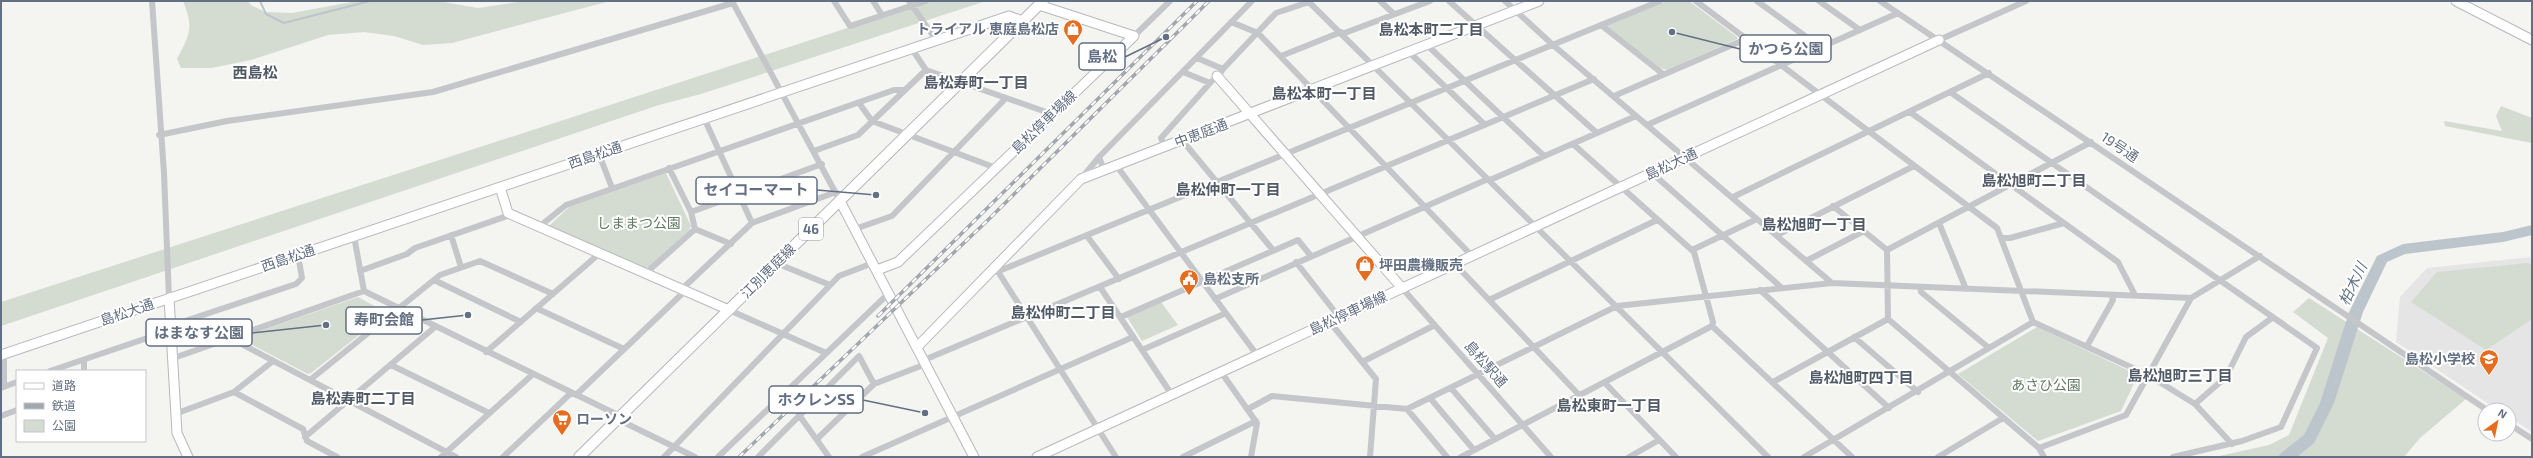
<svg xmlns="http://www.w3.org/2000/svg" width="2533" height="458" viewBox="0 0 2533 458" font-family="'Exo 2','Noto Sans JP',sans-serif">
<rect width="100%" height="100%" fill="#f4f4f0"/>
<!-- built -->
<path fill="#e4e5e4" d="M2532,257V432L2509,417V410H2498L2396,342L2400,297L2427,268Z"/>
<!-- green -->
<path fill="#d4dbd1" d="M183,1H248L251,5L265,12L292,13L357,1H438L478,8L524,1H610L452,43L423,45L394,36L364,32L328,35L251,60L211,68H181L177,59C190,34 194,28 183,1Z
M931,1H986L701,94L659,105L1,326V302Z
M1667,1H1689L1737,37V39L1667,70L1660,68L1607,27L1609,24Z
M2501,106L2532,118V143L2445,126L2444,121L2502,131L2496,116Z
M666,173L691,226L689,230L649,267L646,268L549,226L569,207Z
M2528,263L2532,265V319L2486,350L2411,302L2437,272Z
M358,297L387,313L311,373L308,374L243,340L245,336Z
M2309,298L2466,399L2420,438L2404,457H2215L2269,445L2289,435L2328,338L2293,312Z
M1161,302L1178,325L1142,341L1127,317Z
M2037,327L2138,375L2121,411L2038,441L1958,374Z"/>
<g fill="none" stroke-linecap="round" stroke-linejoin="round">
<!-- stream -->
<path stroke="#bdc5cc" stroke-width="2" d="M260,1L266,14L284,23L370,1"/>
<!-- river -->
<path fill="#bdc5cc" fill-rule="evenodd" d="M2532,225V235L2503,242L2405,254L2387,262L2363,312L2334,403L2314,443L2297,457H2278L2281,453L2304,435L2320,403L2349,312L2377,256L2403,244L2503,232Z"/>
<!-- secondary casing -->
<g stroke="#b6b9be" stroke-width="11">
<path id="secondary" d="M2456,1L2532,40
M1217,76L1402,288
M500,187L508,213L729,310
M840,201L974,457
M877,270L898,262L1134,36L1039,5
M169,298L177,433L188,457
M917,347L1081,179L1539,1
M1,355L1009,16L1022,21
M1037,457L1939,40"/>
</g>
<!-- primary casing -->
<g stroke="#b4b7bc" stroke-width="12">
<path id="primary" d="M579,457L1043,1"/>
</g>
<!-- street -->
<path stroke="#c4c6ca" stroke-width="6" d="M152,1L164,173L169,298
M732,1L840,201
M834,1L850,26L926,1
M873,1L882,15
M909,1L936,40
M1308,1L1768,457
M1380,1L1394,14
M1449,1L1597,133
M1505,1L1553,45L1832,283
M1696,1L1997,228L2033,322L2148,375L2195,404L2232,444
M1757,1L1820,47
M1819,1L1860,30
M1880,1L2487,410
M1231,22L1258,33L1472,256
M1601,25L1663,74
M1342,34L1430,1
M1134,36L1170,1
M1939,40L2026,1
M1427,45L1544,156
M912,49L926,70L1052,114
M1409,52L1485,125
M1281,56L1341,32
M1197,58L1223,69L1221,72
M1223,69L1276,13L1309,2
M1183,72L1210,83L1212,81
M1950,92L2317,348L2281,427L2242,441L2173,457
M1614,96L1746,39
M859,103L872,121L996,168
M1910,112L2118,262L2135,295
M704,118L752,223
M1647,125L1898,13
M159,135L227,121L433,92L733,3
M1182,140L1273,250
M1573,144L1694,252L1713,322L1712,326L1852,457
M1165,147L1161,138L1210,83
M814,151L858,135L926,70
M599,154L612,188
M1116,165L1257,355
M1104,170L1099,157L1252,1
M1652,173L1782,288
M1081,179L1099,157
M1490,180L1636,116
M1733,197L1989,73
M1833,206L1887,250L1888,319L2039,448L2044,457
M691,212L822,164
M1939,223L1966,289
M540,226L566,205L894,90H904
M695,229L731,244
M855,229L892,216L1006,98
M451,235L461,267
M1777,235L1914,166
M354,236L364,291L620,416
M1087,236L1119,279
M2002,238H2010L2064,223
M1692,250L1757,219
M1887,250L2091,142
M1806,261L1864,231
M1296,262L1339,317
M776,263L830,285
M1455,264L1580,396
M997,270L1116,457
M360,271L407,254L415,248L513,214
M999,271L1660,1
M646,273L695,229L691,212L669,168
M434,280L521,322
M1100,287L1172,395
M1920,287L1921,292L1989,348
M1402,288L1551,457
M682,289L752,223L836,192
M1760,290L1889,408
M1215,299L1488,179
M1489,300L1657,220
M536,308L624,349
M729,310L826,353
M1121,317L1298,240L1311,256
M1329,321L1376,379L1370,457
M170,326L296,284L302,278L298,255
M1854,337L1918,392
M230,338L456,457
M2087,346L2113,300L2111,295
M1142,350L1226,313
M486,352L600,253
M4,354V387
M171,359L364,291
M84,360V371
M924,360L1594,79
M1362,362L1435,325
M391,365L489,413
M50,371L171,330
M1221,372L1257,423L1251,457
M310,380L440,275L480,261L553,294
M1773,382L1888,319
M1605,383L1676,457
M1,388L17,382
M1451,388L1495,439
M234,392L273,361
M576,395L685,291
M1430,398L1474,450
M2195,404L2226,377L2246,337L2272,318
M1248,409L1272,396L1407,409L1617,306L1832,283L2191,298L2260,256
M1407,409L1447,457
M175,414L234,392L303,429L307,441L337,457
M799,415L829,457
M1,416L17,410
M617,419L695,457
M2509,424L2532,439
M305,437L435,327
M817,439L874,384L926,364
M2039,448L2126,415L2191,298
M441,457L532,375
M503,457L571,393
M664,457L839,276L873,263
M718,457L888,294
M758,457L859,356L874,384
M862,457L1133,337
M1183,457L1256,421
M1461,457L1712,326
M1629,457L1659,440
M1804,457L2033,322
M1938,457L2003,418"/>
<!-- secondary -->
<use href="#secondary" stroke="#fff" stroke-width="9"/>
<!-- primary -->
<use href="#primary" stroke="#fff" stroke-width="10"/>
<!-- rail casing -->
<g stroke="#a2a6ad" stroke-width="3.5">
<path id="rail" d="M878,316L1197,1
M739,457L988,220L1209,1"/>
</g>
<!-- rail -->
<use href="#rail" stroke="#fff" stroke-width="2" stroke-dasharray="6" stroke-linecap="butt"/>
</g>
<!-- icons -->
<defs>
<g id="shop-pin" transform="scale(1)"><path d="M0 17L-7.5 6A9.5 9.5 0 1 1 7.5 6Z" fill="#e46d20" stroke="#fff"/><path d="M-5-2.5h2.3a2.7 3.5 0 0 1 5.4 0H5L5.5 6h-11ZM-1.5-2.5h3a1.5 2.3 0 0 0-3 0Z" fill="#fff"/></g>
<g id="civic-pin" transform="scale(1)"><path d="M0 17L-7.5 6A9.5 9.5 0 1 1 7.5 6Z" fill="#e46d20" stroke="#fff"/><path d="M-.6-6.5H3V-4.5H.6V-3L4-1V1h2V6H-6V1h2V-1L-.6-3ZM-1.2 2.5V6h2.4V2.5Z" fill="#fff"/></g>
<g id="school-pin" transform="scale(1)"><path d="M0 17L-7.5 6A9.5 9.5 0 1 1 7.5 6Z" fill="#e46d20" stroke="#fff"/><path d="M0-5L7-2L0 1L-7-2ZM-4 1L0 2.5L4 1V4Q0 6-4 4Z" fill="#fff"/></g>
<g id="supermarket-pin" transform="scale(1)"><path d="M0 17L-7.5 6A9.5 9.5 0 1 1 7.5 6Z" fill="#e46d20" stroke="#fff"/><path d="M-6-5.5h2.5l.6 2H6L4.5 2H-2.5L-4.4-4H-6ZM-1.5 3.2a1.3 1.3 0 1 0 .1 0ZM3 3.2a1.3 1.3 0 1 0 .1 0Z" fill="#fff"/></g>
</defs>
<g fill-rule="evenodd">
<use href="#shop-pin" x="1073" y="29"/>
<use href="#shop-pin" x="1365" y="265"/>
<use href="#civic-pin" x="1189" y="279"/>
<use href="#school-pin" x="2489" y="359"/>
<use href="#supermarket-pin" x="562" y="419"/>
</g>
<g text-anchor="middle" stroke-width="4" stroke-linejoin="round" paint-order="stroke">
<!-- shield labels -->
<rect fill="#fff" stroke="#929aa8" stroke-width="1" x="799" y="218" width="24" height="22" rx="3"/>
<g font-size="13" font-weight="bold" fill="#636f82">
<text x="811" y="234">46</text>
</g>
<!-- poi labels -->
<g font-size="14" font-weight="bold" fill="#636f82" stroke="#fff" text-anchor="start">
<text x="1059" y="34" text-anchor="end">トライアル 恵庭島松店</text>
<text x="1379" y="270">坪田農機販売</text>
<text x="1203" y="284">島松支所</text>
<text x="2475" y="364" text-anchor="end">島松小学校</text>
<text x="576" y="424">ローソン</text>
</g>
<!-- street labels -->
<g font-size="14" fill="#636f82" stroke="#fff">
<text transform="translate(1044 122) rotate(-44)" y="5">島松停車場線</text>
<text transform="translate(1201 133) rotate(-21)" y="5">中恵庭通</text>
<text transform="translate(2120 147) rotate(34)" y="5">19号通</text>
<text transform="translate(595 155) rotate(-19)" y="5">西島松通</text>
<text transform="translate(1671 164) rotate(-25)" y="5">島松大通</text>
<text transform="translate(288 258) rotate(-19)" y="5">西島松通</text>
<text transform="translate(768 271) rotate(-45)" y="5">江別恵庭線</text>
<text transform="translate(127 312) rotate(-19)" y="5">島松大通</text>
<text transform="translate(1348 313) rotate(-25)" y="5">島松停車場線</text>
<text transform="translate(1486 364) rotate(49)" y="5">島松駅通</text>
</g>
<!-- park labels -->
<g font-size="14" fill="#637962" stroke="#fff">
<text x="639" y="228">しままつ公園</text>
<text x="2046" y="390">あさひ公園</text>
</g>
<!-- neighbourhood labels -->
<g font-size="15" font-weight="bold" fill="#515a67" stroke="#fff">
<text x="1431" y="35">島松本町二丁目</text>
<text x="255" y="78">西島松</text>
<text x="976" y="88">島松寿町一丁目</text>
<text x="1324" y="99">島松本町一丁目</text>
<text x="2034" y="186">島松旭町二丁目</text>
<text x="1228" y="195">島松仲町一丁目</text>
<text x="1814" y="230">島松旭町一丁目</text>
<text x="1063" y="318">島松仲町二丁目</text>
<text x="2180" y="381">島松旭町三丁目</text>
<text x="1861" y="383">島松旭町四丁目</text>
<text x="363" y="404">島松寿町二丁目</text>
<text x="1609" y="411">島松東町一丁目</text>
</g>
<!-- water labels -->
<g font-size="15" font-style="italic" fill="#637786" stroke="#fff">
<text transform="translate(2353 284) rotate(-64)" y="5">柏木川</text>
</g>
</g>
<!-- callouts -->
<path fill="none" stroke="#636f82" stroke-width="1.5" d="M1672 32L1740 49M1166 37L1125 57M876 195L817 190M468 315L422 320M326 325L252 333M925 413L863 400"/>
<g fill="#636f82" stroke="#fff" stroke-width="1.5">
<circle cx="1672" cy="32" r="4"/>
<circle cx="1166" cy="37" r="4"/>
<circle cx="876" cy="195" r="4"/>
<circle cx="468" cy="315" r="4"/>
<circle cx="326" cy="325" r="4"/>
<circle cx="925" cy="413" r="4"/>
</g>
<g fill="#fff" stroke="#636f82" stroke-width="1.5">
<rect x="1740" y="35" width="91" height="27" rx="4"/>
<rect x="1079" y="43" width="46" height="27" rx="4"/>
<rect x="696" y="177" width="121" height="27" rx="4"/>
<rect x="346" y="307" width="76" height="27" rx="4"/>
<rect x="146" y="319" width="106" height="27" rx="4"/>
<rect x="769" y="386" width="94" height="27" rx="4"/>
</g>
<g font-size="15" text-anchor="middle" font-weight="bold" fill="#636f82">
<text x="1786" y="54">かつら公園</text>
<text x="1102" y="62">島松</text>
<text x="756" y="195">セイコーマート</text>
<text x="384" y="325">寿町会館</text>
<text x="199" y="338">はまなす公園</text>
<text x="816" y="405">ホクレンSS</text>
</g>
<!-- border -->
<rect width="2533" height="458" fill="none" stroke="#636f82" stroke-width="4"/>
<!-- legend -->
<rect x="16" y="370" width="130" height="72" fill="#ffffff" stroke="#c1c5cd"/>
<rect x="24" y="383" width="20" height="6" fill="#ffffff" stroke="#c1c5cd"/>
<text x="52" y="390" font-size="12" fill="#636f82">道路</text>
<rect x="24" y="403" width="20" height="6" fill="#a2a6ad" stroke="#c1c5cd"/>
<text x="52" y="410" font-size="12" fill="#636f82">鉄道</text>
<rect x="24" y="420" width="20" height="12" fill="#d4dbd1" stroke="#c1c5cd"/>
<text x="52" y="430" font-size="12" fill="#636f82">公園</text>
<!-- north arrow -->
<g transform="translate(2497 422) rotate(33)"><circle r="19" fill="#ffffff" stroke="#c1c5cd"/>
<path d="M0-3L7 15L0 10L-7 15Z" fill="#e46d20"/>
<text y="-6" font-size="11" font-weight="bold" text-anchor="middle" fill="#636f82">N</text>
</g>
</svg>
